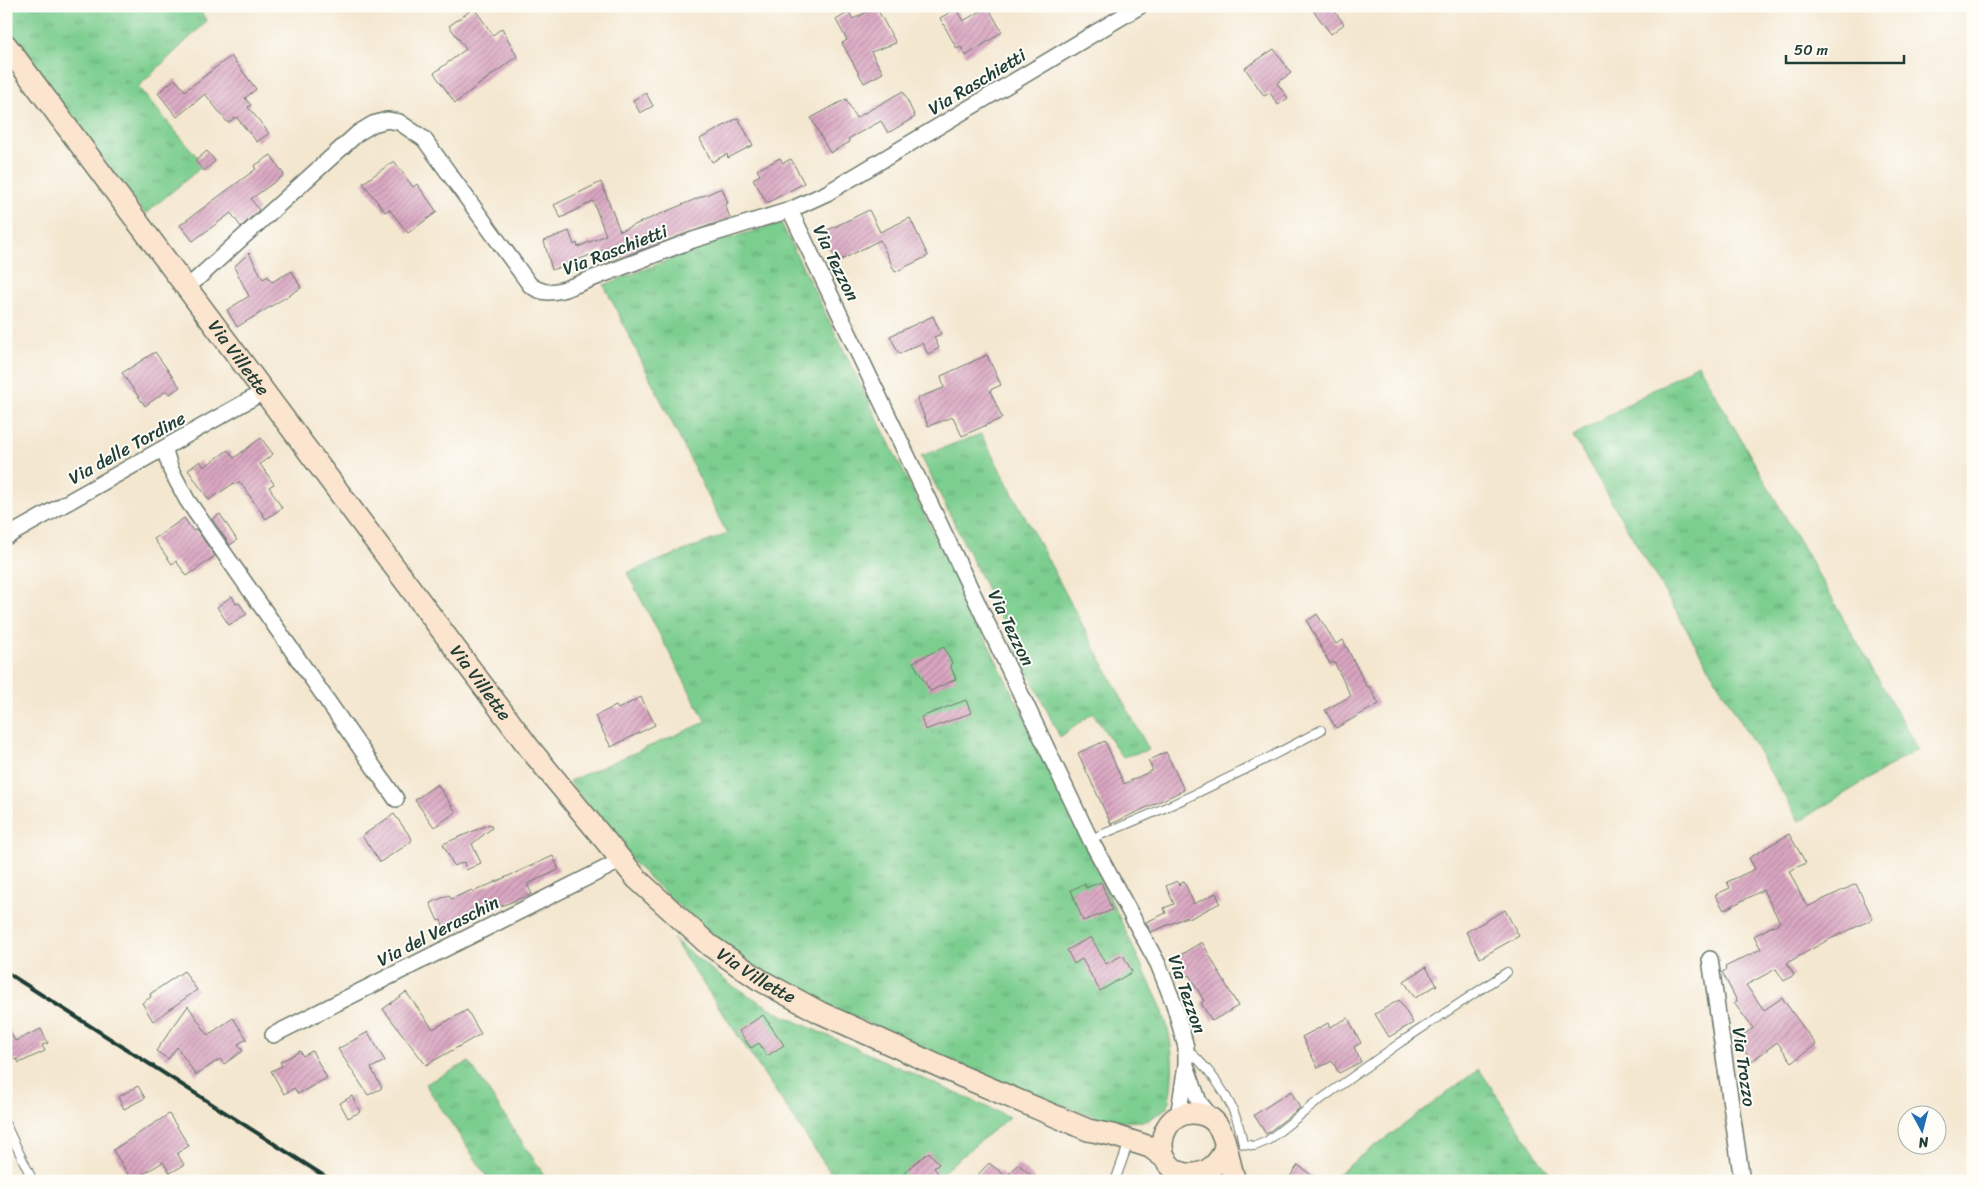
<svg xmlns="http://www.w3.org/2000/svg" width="1979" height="1187" viewBox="0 0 1979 1187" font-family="Sriracha,sans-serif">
<defs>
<pattern id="grass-tufts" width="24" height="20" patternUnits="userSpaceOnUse" patternTransform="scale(1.25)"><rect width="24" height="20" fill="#7cce8f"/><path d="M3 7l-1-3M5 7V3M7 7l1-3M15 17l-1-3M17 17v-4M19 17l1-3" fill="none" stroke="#65a876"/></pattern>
<pattern id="building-hatch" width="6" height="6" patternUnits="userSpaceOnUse" patternTransform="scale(1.25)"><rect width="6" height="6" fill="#daa6c1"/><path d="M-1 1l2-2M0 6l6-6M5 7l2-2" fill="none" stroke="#b0889e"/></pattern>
</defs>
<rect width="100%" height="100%" fill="#fdfcf7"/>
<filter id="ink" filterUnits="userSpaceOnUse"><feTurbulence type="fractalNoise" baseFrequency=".02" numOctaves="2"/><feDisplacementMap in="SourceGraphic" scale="10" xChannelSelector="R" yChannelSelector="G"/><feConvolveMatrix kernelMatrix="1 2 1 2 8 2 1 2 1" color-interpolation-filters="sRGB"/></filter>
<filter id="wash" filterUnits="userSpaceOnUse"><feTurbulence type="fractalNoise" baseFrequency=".0096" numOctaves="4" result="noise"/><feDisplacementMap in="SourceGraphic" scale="20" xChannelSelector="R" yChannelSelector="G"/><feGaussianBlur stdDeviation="1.12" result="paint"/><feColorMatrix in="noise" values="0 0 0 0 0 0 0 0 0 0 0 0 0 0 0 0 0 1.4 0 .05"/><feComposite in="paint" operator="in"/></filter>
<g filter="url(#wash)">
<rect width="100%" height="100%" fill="#f4e7d0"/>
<!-- grass -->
<path fill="url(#grass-tufts)" stroke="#4e8662" d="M6,6H197L207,21L138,87L204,165L145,214L6,30Z
M781,223L1055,780L1161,1007C1174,1041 1175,1072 1168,1107L1147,1121L1111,1122L1016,1089L794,990L746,961L699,925L626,856L569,781L706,722L627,573L727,534L604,285L713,243Z
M1698,364L1918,749L1799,821L1573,436Z
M981,434L1149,750L1122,757L1093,713L1060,737L921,456Z
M673,939L731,985L782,1015L1009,1117L932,1181H836Z
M469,1062L548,1181H490L425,1084Z
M1479,1069L1554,1181H1328Z"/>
<g id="blocks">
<!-- building -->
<path fill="url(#building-hatch)" d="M1310,6H1331L1344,24L1331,34Z
M876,7L896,43L871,52L883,73L864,83L842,43L847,40L836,20L849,12L853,19Z
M988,7L1002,32L966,56L961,47L957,49L940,18L956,9L963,21Z
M474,8L493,35L502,28L517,56L455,103L434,73L466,49L449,26Z
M1274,49L1291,73L1277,83L1288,98L1278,105L1270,93L1264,96L1245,68Z
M231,56L256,89L245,98L251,105L248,107L269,133L257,142L236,117L228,123L205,94L177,117L158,93L175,79L185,91Z
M903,91L915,117L888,133L881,121L848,139L850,142L830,153L811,118L846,99L856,118Z
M646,93L653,106L640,113L633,100Z
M738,118L753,145L728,158L727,154L712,162L700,139Z
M207,151L215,161L204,171L195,161Z
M271,155L284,175L251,199L259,210L241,227L231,213L193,241L180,225L256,169L254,166Z
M780,158L783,163L791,159L804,183L767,203L753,179L760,175L757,170Z
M394,161L413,187L417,184L437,212L408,233L389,209L385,212L363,183Z
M601,182L620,231L722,188L728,203L725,204L730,218L608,262L603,250L552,270L544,241L569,231L574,245L577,243L578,247L606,235L593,201L561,218L554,205Z
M869,210L880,232L910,218L928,256L895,272L880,240L837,262L822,233Z
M249,253L263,279L268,276L272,282L292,271L301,288L237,327L227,310L249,296L234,267Z
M933,316L941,334L934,337L939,348L928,354L922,343L899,354L890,336Z
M155,352L180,387L170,394L166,391L145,406L122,373Z
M987,355L1001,385L990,390L1002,418L962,436L953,417L928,426L917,398L944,388L941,376Z
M261,438L273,454L260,464L274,484L269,487L282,508L266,519L240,482L235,485L234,483L209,500L188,470L200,461L204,467L228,450L234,458Z
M220,514L237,540L230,545L212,519Z
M184,518L193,531L196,529L215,556L187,576L176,561L172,564L154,539Z
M232,596L236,604L239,603L247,614L229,625L217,607Z
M1317,614L1336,644L1343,640L1367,687L1369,686L1379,704L1336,728L1325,710L1351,696L1334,662L1330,664L1307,621Z
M944,647L952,663L950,665L956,679L930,691L913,662Z
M641,697L655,725L611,747L595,716L616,706L618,709Z
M966,700L971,713L925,730L921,717Z
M1105,741L1124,784L1153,770L1148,761L1166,752L1184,790L1111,824L1078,753Z
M437,784L456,812L434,827L415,800Z
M394,814L412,839L410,843L380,862L362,836Z
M490,824L492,828L472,844L481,863L466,870L464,862L454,866L443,844Z
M1789,834L1806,863L1789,871L1807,907L1856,884L1873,919L1828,940L1787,963L1794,975L1784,981L1776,969L1746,985L1764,1010L1782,998L1816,1045L1792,1062L1777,1042L1752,1061L1736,1040L1753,1028L1734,1003L1737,1001L1722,972L1726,970L1725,967L1761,949L1754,936L1780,922L1763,890L1724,910L1715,895L1730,888L1727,882L1755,869L1749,858Z
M553,856L559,870L527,884L532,894L444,928L441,920L438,921L430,903L449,895L451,899L472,890L473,892Z
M1177,881L1179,885L1184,881L1194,904L1216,893L1220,903L1189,919L1187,917L1151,932L1146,922L1166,913L1164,908L1174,904L1166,886Z
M1101,882L1112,910L1083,921L1071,890L1085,884L1086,888Z
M1505,910L1519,936L1480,958L1466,932Z
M1091,937L1106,964L1123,955L1132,972L1100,991L1082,959L1074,964L1067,950Z
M1202,942L1238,1006L1212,1021L1201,1003L1204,1001L1189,975L1186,977L1175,958Z
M1426,967L1437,985L1415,998L1404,981Z
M184,971L197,990L153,1021L142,1003L151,997L150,994Z
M406,992L433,1029L467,1010L481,1034L426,1065L383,1009Z
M1399,1000L1413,1023L1389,1037L1375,1014Z
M188,1006L208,1035L233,1018L247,1039L238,1044L243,1051L224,1064L220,1059L196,1075L177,1047L168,1059L156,1051Z
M763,1015L784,1045L767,1056L759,1043L751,1048L739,1031Z
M1348,1018L1361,1043L1354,1047L1361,1062L1339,1073L1332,1061L1318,1068L1302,1037L1328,1023L1330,1027Z
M6,1023L15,1041L41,1029L48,1043L42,1045L45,1051L19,1063L17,1059L6,1063Z
M368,1032L385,1061L371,1068L382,1088L368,1095L338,1049Z
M300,1051L303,1056L312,1051L327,1078L298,1094L294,1088L284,1094L271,1071L282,1066L280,1062Z
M138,1086L145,1098L124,1109L118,1097Z
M1291,1091L1300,1108L1266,1134L1254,1115Z
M352,1096L360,1112L348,1118L340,1103Z
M169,1114L189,1146L177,1153L184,1165L170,1173L163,1162L132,1181L113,1150Z
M929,1152L939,1164L934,1168L944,1181H911L904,1172Z
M989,1163L1007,1177L1018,1164L1038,1181H972Z
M1298,1165L1319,1181H1287Z"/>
</g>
</g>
<g filter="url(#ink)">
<use href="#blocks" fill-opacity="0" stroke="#6a786b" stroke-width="1"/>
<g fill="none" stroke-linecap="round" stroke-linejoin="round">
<!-- lane casing -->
<g stroke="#6a786b" stroke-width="10">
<path id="lane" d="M1090,839C1171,808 1245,771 1321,730
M1186,1048C1214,1073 1237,1106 1243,1144L1255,1146L1267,1141L1317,1102L1401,1042L1507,972
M6,1125L33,1181
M1115,1181L1129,1142"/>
</g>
<!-- street casing -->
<g stroke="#6a786b" stroke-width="18">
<path id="street" d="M790,210L1090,839L1158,964L1174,1004L1186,1047V1065L1178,1117
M188,287L358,133L373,124L387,120L399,122L424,139L530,285C543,294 550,293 565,289L693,240L790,210L827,193L1140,6
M164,448L171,470L187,500L396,799
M6,537L265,391
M1710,959L1742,1181
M273,1035L620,861
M1187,1068L1199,1102L1212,1118"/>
</g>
<!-- secondary casing -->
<g stroke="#6a786b" stroke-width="24">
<g id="secondary">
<path id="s1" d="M6,45L530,749L637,879L709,945L760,980L821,1013L961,1076L1088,1130L1112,1135L1150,1147L1166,1159"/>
<path d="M1225,1146C1215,1186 1161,1182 1162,1143C1163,1133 1168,1122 1177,1117C1184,1113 1192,1112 1200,1114C1228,1119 1226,1158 1235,1181"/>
</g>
</g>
<!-- lane -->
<use href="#lane" stroke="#fff" stroke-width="8"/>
<!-- street -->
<use href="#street" stroke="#fff" stroke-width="15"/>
<!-- secondary -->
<use href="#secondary" stroke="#fce5cf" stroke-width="21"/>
<!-- rail -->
<path stroke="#1f3d34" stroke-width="4" d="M6,972L332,1181"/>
</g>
</g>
<g text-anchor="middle" stroke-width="4" stroke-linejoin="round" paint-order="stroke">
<!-- street labels -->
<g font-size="18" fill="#1f3d34" stroke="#fdfcf7">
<text transform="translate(977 82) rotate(-31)" y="6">Via Raschietti</text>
<text transform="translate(615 250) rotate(-21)" y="6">Via Raschietti</text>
<text transform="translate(836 263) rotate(64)" y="6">Via Tezzon</text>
<text dy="6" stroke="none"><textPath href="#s1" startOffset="390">Via Villette</textPath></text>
<text transform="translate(127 448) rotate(-29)" y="6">Via delle Tordine</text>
<text transform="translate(1011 628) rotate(64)" y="6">Via Tezzon</text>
<text dy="6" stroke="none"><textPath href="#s1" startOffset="795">Via Villette</textPath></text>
<text transform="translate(438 931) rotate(-27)" y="6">Via del Veraschin</text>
<text dy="6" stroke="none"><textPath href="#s1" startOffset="1200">Via Villette</textPath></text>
<text transform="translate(1187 994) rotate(71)" y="6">Via Tezzon</text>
<text transform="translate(1744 1067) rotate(82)" y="6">Via Trozzo</text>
</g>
</g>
<!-- margin -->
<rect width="1979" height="1187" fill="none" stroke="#fdfcf7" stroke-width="25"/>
<!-- north arrow -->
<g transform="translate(1922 1130) rotate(173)"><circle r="24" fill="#fdfcf7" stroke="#a4b0a9"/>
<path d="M0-4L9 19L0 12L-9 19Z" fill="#1f6fb2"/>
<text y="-8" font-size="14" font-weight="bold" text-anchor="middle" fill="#1f3d34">N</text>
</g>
<!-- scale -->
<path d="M1786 55v8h118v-8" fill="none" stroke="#1f3d34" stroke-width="2.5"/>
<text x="1794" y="55" font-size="15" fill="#1f3d34" stroke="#fdfcf7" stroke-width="4" paint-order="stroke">50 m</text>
</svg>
